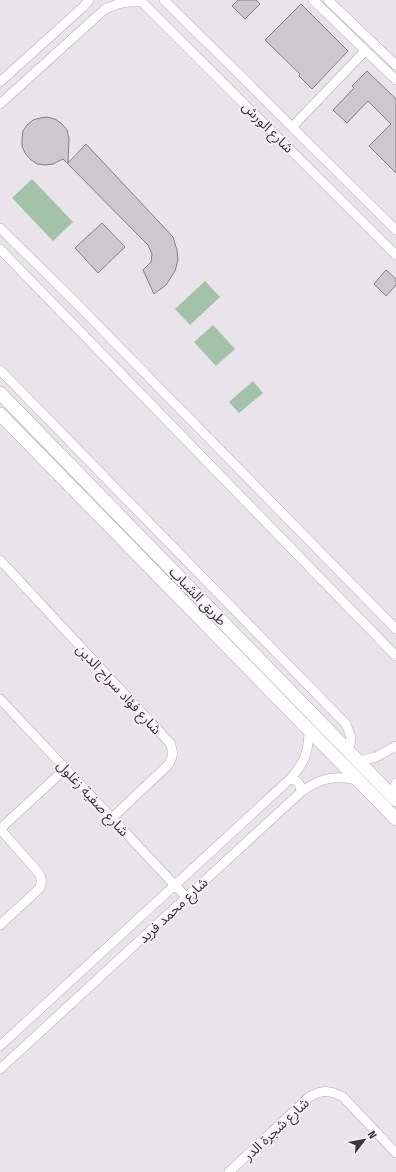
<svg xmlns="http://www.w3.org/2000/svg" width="396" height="1172" viewBox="0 0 396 1172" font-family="'Fira Sans Condensed','Noto Sans Arabic',sans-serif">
<rect width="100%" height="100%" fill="#e9e4e9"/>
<!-- green -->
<path fill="#a4c1a9" d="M32,179L73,222L53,241L12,198Z
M205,281L220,297L190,325L175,309Z
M213,325L235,349L216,366L194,342Z
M253,381L263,393L239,413L229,402Z"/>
<!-- building -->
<path fill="#cdc8cd" stroke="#847f84" d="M238,0H256L260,4L245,19L232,6Z
M301,4L348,51L312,89L299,76L300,74L265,40Z
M367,71L396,99V173L369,146L391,124L368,101L347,123L333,110L354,88L352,86Z
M47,117L55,119L62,124L67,130L69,138L68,163L86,144L173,237L177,250L178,260L175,271L166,285L154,294L143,270L151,262L152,254L148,245L63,159L53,164L45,165L37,164L30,159L25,153L22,146V139L23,131L27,125L33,120L40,118Z
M102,223L125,247L98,273L75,248Z
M386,270L396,279V285L386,296L374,284Z"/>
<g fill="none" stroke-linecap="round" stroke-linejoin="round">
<!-- street casing -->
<g stroke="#b3aeb3" stroke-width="10">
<path id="street" d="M140,0L396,255
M164,0L396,230
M313,0L396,80
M328,0L396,65
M0,82L83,7L89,0
M0,104L105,9C119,3 127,1 142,2
M292,127L365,51
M0,228L71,298L396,629
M0,249L396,656
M0,370L346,724L351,737L349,751
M0,560L170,743C174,752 173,757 168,765L112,818
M0,699L186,897
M359,761L376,757L396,746
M290,779C298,780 301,784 301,792
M391,795L396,783
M0,925L40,888C42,881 42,877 38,872L0,829L65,769
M0,1046L290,779C304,764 309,751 309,730
M0,1069L301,792C320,778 334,775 357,780
M229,1172L308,1098C321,1089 330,1090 343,1097L396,1153"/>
</g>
<!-- secondary casing -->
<g stroke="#b3aeb3" stroke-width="14">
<path id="secondary" d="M0,393L396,800
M0,414L396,819"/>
</g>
<!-- street -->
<use href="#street" stroke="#fff" stroke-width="9"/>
<!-- secondary -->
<use href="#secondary" stroke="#fff" stroke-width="13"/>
</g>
<g text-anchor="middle" stroke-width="3.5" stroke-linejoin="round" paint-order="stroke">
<!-- street labels -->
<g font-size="14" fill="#383638" stroke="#f7f1f7">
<text transform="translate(268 127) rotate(45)" y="5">شارع الورش</text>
<text transform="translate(198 596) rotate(46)" y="5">طريق الشباب</text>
<text transform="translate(119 689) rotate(47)" y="5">شارع فؤاد سراج الدين</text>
<text transform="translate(93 798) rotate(47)" y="5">شارع صفية زغلول</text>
<text transform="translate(173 910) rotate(-43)" y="5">شارع محمد فريد</text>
<text transform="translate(276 1129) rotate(-43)" y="5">شارع شجرة الدر</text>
</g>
</g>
<!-- north arrow -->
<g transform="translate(364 1140) rotate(58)" stroke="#f7f1f7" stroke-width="3" paint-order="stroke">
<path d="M0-3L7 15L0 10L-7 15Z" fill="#383638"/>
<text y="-6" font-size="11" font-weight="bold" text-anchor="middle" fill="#383638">N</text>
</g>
</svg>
